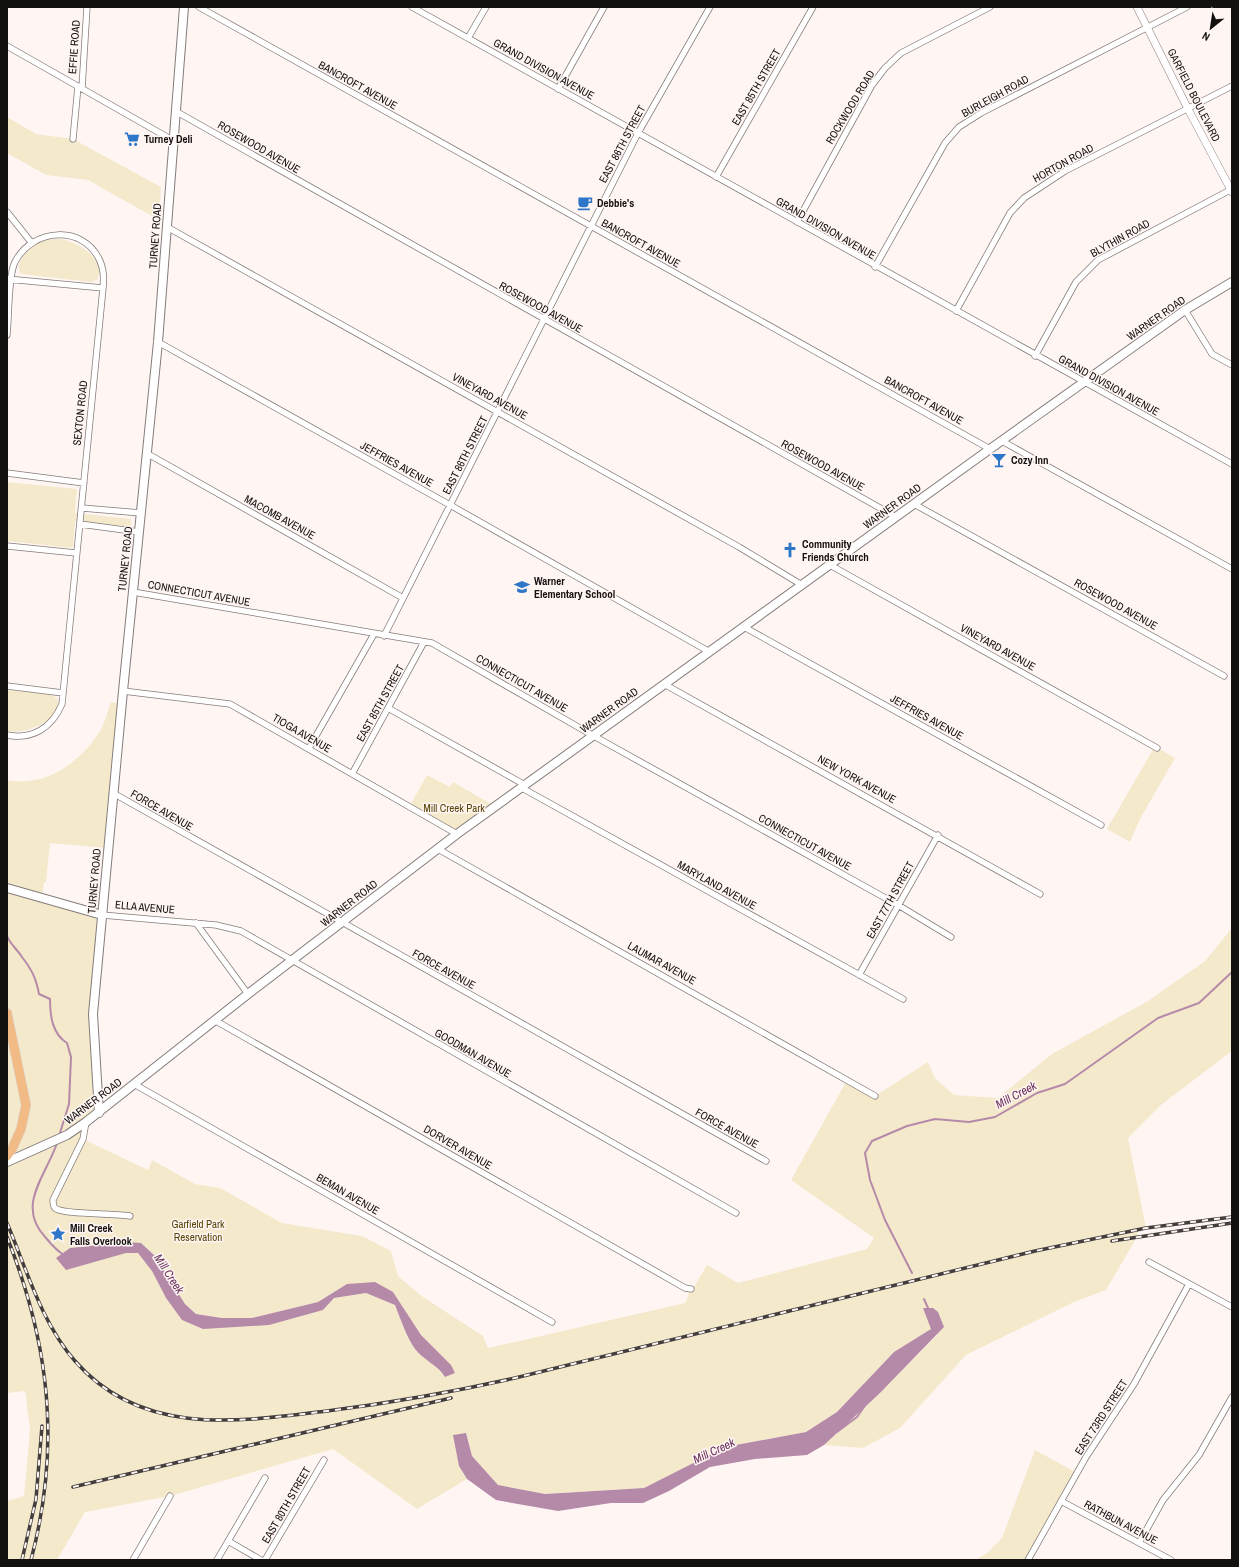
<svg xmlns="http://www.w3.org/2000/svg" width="1239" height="1567" viewBox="0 0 1239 1567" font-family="'Archivo Narrow',sans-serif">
<rect width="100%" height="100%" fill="#fff6f4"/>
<!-- green -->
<path fill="#f5e9cc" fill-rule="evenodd" d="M7,117L36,134L73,139L161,187L159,220L88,180L46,175L7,153Z
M60,239C76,241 108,259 97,280L91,282L21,274C12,261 33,244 44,240C49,239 55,239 60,239Z
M7,482L77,489L75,513L131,519V527L75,521L73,548L7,541Z
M7,690L50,694L57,698C63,720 25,735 7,731Z
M111,702L122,704L108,848L50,843L46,882H44L42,898L102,915L93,1014L99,1113L86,1122L83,1139L148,1170L152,1160L195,1184L220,1188L282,1223L362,1236L391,1251L398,1276L423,1297L483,1336L488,1348L685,1303L691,1289L694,1287L707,1265L738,1283L867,1249L874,1238L791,1180L847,1080L875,1096L928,1062L935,1078L954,1095L998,1098L1052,1054L1148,1001L1205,961L1232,928V1051L1161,1105L1128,1138L1146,1228L1138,1230L1137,1237L1106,1290L1074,1302L966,1355L900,1428L863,1448L824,1445L879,1394L938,1334L933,1308H923L932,1329L894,1352L837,1412L806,1432L725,1447L644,1488L545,1494L498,1485L472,1456L466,1433L459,1466L467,1479L417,1509L333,1449L170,1496L85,1512L57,1560H7V1501L24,1496L30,1429L25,1391L7,1393V780C45,788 81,762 100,731C105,723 107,712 111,702ZM141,1243L155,1256L185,1304L196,1314L222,1318H252L318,1302L347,1284L393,1292L421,1335L451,1365L445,1377C438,1365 423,1360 415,1349C406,1336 401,1320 395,1305L366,1293L334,1298L323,1310L203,1329L182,1320L166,1298L152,1271L138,1253H126Z
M1155,746L1175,758L1140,819L1130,842L1107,829Z
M427,775L450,787L453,782L496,807L457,834L409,807Z
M1035,1450L1077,1473L1028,1560H975L987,1553L1002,1538Z"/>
<!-- water -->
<path fill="#b58aa9" d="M127,1242L141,1243L155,1256L185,1304L196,1314L222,1318H252L318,1302L347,1284L375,1282L393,1292L421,1335L451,1365L455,1373L445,1377C438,1365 423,1360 415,1349C406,1336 401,1320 395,1305L366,1293L334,1298L323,1310L269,1325L203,1329L182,1320L166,1298L152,1271L138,1253H126L66,1270L56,1258L70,1248Z
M923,1308H933L938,1312L944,1327L879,1394L824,1445L807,1455L755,1459L710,1467L669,1491L643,1503H611L558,1511L496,1500L467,1479L459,1466L453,1435L466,1433L472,1456L498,1485L545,1494L644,1488L725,1447L806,1432L837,1412L894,1352L931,1329Z"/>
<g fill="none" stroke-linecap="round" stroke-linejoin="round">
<!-- stream -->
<path stroke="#b58aa9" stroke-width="2" d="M7,936C10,944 17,949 22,957C32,970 36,978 39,994L50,999C50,1015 52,1034 67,1043L71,1057L69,1104L59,1136
M57,1143C46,1176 15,1206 46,1238C51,1244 57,1251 64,1255
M912,1273L885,1220L870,1180L865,1153L872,1141L907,1126L935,1119L969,1122L995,1117L1037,1093L1065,1084L1158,1018L1199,1003L1232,972
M924,1299L928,1308
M837,1432L857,1417L864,1407"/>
<!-- minor casing -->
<g stroke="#847c7a" stroke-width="7">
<path id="minor" d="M199,7L990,449
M412,7L1232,464
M468,38L486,7
M7,46L174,141
M82,88L87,7
M558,89L604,7
M177,112L896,517
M73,139L78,86
M716,177L813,7
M7,212L31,242
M797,222L872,85L885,68L901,53L990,7
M167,227L739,547L802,585
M875,267L945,143L959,127L981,113L1187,7
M7,279L103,288
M1185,310L1212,354L1232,365
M956,311L1010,213L1024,198L1065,171L1232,86
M7,335C9,317 8,275 15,262C32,228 84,224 100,261C104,270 104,279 103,288L62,704C52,728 32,740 7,735
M158,342L450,505L708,651
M1035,356L1076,282L1098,260L1232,189
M1002,441L1232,569
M148,454L403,598
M7,473L84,483
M914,504L1224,676
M82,508L141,513
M80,524L139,532
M7,546L76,553
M830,565L1157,748
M133,592L432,643L592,735L898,905L951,937
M744,627L1101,825
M384,636L638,133L710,7
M664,684L1040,894
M7,686L63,693
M123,691L230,704L457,834
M388,708L525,785
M309,748L374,634
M352,774L424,642
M522,788L903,999
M113,793L766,1161
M438,849L875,1096
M102,915L216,925L241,931L736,1213
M196,923L248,994
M859,975L938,835
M216,1021L685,1288L691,1289
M134,1084L552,1322
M86,1122L83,1139L53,1200C53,1203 53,1206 55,1208C62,1215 115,1213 130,1216
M1149,1262L1232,1307
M1061,1501L1171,1560
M228,1541L261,1560
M1139,1543L1163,1500L1199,1455L1232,1397
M133,1560L170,1496
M217,1560L265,1478
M265,1560L324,1460
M1028,1560L1086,1457L1134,1384L1189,1284"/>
</g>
<!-- tertiary casing -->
<g stroke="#847c7a" stroke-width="8">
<path id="tertiary" d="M1137,7L1188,109L1232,192"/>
</g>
<!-- secondary casing -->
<g stroke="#847c7a" stroke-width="10">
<path id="secondary" d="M7,888L102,915
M99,1113L93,1014L123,691L158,342L184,7
M7,1162L67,1135L86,1122L248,994L457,834L990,449L1185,310L1232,282"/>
</g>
<!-- primary casing -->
<g stroke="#d5d4d4" stroke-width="10">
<path id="primary" d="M7,1013L26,1105L21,1129L12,1149L7,1156"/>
</g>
<!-- minor -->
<use href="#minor" stroke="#fff" stroke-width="5.5"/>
<!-- tertiary -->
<use href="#tertiary" stroke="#fff" stroke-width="7"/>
<!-- secondary -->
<use href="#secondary" stroke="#fff" stroke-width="8"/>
<!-- primary -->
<use href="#primary" stroke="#f2bb85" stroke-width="9"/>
<!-- rail casing -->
<g stroke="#423e3d" stroke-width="3.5">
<path id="rail" d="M7,1223C27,1270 41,1322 75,1361C141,1437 238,1422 327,1411C390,1403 453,1392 515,1378L1035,1251L1146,1228L1232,1217
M7,1237C50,1345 61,1447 31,1560
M1112,1241L1232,1223
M73,1487L451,1398
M22,1560L36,1499L42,1426"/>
</g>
<!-- rail -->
<use href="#rail" stroke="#fff6f4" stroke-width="2" stroke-dasharray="6" stroke-linecap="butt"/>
</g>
<!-- icons -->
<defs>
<g id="supermarket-bare" transform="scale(1.2)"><path d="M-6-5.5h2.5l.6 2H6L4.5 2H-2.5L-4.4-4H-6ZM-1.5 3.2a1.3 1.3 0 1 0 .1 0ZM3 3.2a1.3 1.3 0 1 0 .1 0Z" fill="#2e76c7" stroke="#fff6f4" stroke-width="2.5" paint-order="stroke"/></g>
<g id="cafe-bare" transform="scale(1.2)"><path d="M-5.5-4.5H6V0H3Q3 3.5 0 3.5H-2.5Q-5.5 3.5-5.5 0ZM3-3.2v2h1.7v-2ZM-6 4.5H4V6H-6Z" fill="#2e76c7" stroke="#fff6f4" stroke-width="2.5" paint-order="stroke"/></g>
<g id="bar-bare" transform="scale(1.2)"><path d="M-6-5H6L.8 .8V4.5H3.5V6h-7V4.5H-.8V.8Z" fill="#2e76c7" stroke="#fff6f4" stroke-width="2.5" paint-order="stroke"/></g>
<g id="church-bare" transform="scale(1.2)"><path d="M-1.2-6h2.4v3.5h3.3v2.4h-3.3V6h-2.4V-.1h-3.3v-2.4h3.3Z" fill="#2e76c7" stroke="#fff6f4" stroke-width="2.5" paint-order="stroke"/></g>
<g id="school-bare" transform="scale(1.2)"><path d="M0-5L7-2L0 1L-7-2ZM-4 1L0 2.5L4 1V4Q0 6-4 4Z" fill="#2e76c7" stroke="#fff6f4" stroke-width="2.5" paint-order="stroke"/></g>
<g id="sight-bare" transform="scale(1.2)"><path d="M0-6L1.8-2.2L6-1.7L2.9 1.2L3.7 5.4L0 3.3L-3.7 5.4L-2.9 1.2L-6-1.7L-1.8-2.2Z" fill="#2e76c7" stroke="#fff6f4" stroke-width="2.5" paint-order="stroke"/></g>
</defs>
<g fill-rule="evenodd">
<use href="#supermarket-bare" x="132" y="139"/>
<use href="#cafe-bare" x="585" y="203"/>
<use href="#bar-bare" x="999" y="460"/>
<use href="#church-bare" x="790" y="550"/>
<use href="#school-bare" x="522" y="587"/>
<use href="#sight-bare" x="58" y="1234"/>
</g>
<g text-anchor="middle" stroke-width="3" stroke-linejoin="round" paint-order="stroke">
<!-- street labels -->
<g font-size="11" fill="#13100f" stroke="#fff6f4">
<text transform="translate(74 47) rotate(-86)" y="4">EFFIE ROAD</text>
<text transform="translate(544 69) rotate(29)" y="4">GRAND DIVISION AVENUE</text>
<text transform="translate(358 85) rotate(29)" y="4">BANCROFT AVENUE</text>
<text transform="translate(756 87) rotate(-60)" y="4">EAST 85TH STREET</text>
<text transform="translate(1194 95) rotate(63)" y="4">GARFIELD BOULEVARD</text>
<text transform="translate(995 96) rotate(-29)" y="4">BURLEIGH ROAD</text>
<text transform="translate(850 107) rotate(-59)" y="4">ROCKWOOD ROAD</text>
<text transform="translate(622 144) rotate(-62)" y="4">EAST 86TH STREET</text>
<text transform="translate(259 147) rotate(30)" y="4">ROSEWOOD AVENUE</text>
<text transform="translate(1063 163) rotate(-29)" y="4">HORTON ROAD</text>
<text transform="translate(826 228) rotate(30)" y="4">GRAND DIVISION AVENUE</text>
<text transform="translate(155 236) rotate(-86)" y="4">TURNEY ROAD</text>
<text transform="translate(1120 238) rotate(-29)" y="4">BLYTHIN ROAD</text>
<text transform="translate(641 243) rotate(29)" y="4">BANCROFT AVENUE</text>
<text transform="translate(541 307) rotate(29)" y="4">ROSEWOOD AVENUE</text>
<text transform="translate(1156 318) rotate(-35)" y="4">WARNER ROAD</text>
<text transform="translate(1109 385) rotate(29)" y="4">GRAND DIVISION AVENUE</text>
<text transform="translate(490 396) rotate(29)" y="4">VINEYARD AVENUE</text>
<text transform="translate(924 400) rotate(29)" y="4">BANCROFT AVENUE</text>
<text transform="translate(80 413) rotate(-84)" y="4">SEXTON ROAD</text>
<text transform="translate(465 455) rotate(-63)" y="4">EAST 86TH STREET</text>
<text transform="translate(397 464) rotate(29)" y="4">JEFFRIES AVENUE</text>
<text transform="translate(823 465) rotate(29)" y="4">ROSEWOOD AVENUE</text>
<text transform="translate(892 506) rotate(-36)" y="4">WARNER ROAD</text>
<text transform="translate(280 517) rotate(29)" y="4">MACOMB AVENUE</text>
<text transform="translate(125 559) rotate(-84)" y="4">TURNEY ROAD</text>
<text transform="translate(199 593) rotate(10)" y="4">CONNECTICUT AVENUE</text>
<text transform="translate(1116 604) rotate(29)" y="4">ROSEWOOD AVENUE</text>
<text transform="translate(998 647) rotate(29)" y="4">VINEYARD AVENUE</text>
<text transform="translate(522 683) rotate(30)" y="4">CONNECTICUT AVENUE</text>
<text transform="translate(380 703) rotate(-61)" y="4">EAST 85TH STREET</text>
<text transform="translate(609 710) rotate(-36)" y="4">WARNER ROAD</text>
<text transform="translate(927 717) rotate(29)" y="4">JEFFRIES AVENUE</text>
<text transform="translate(302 733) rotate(30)" y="4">TIOGA AVENUE</text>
<text transform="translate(857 779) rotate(29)" y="4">NEW YORK AVENUE</text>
<text transform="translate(162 810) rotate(30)" y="4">FORCE AVENUE</text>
<text transform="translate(805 842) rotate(29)" y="4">CONNECTICUT AVENUE</text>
<text transform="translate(94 881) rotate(-85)" y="4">TURNEY ROAD</text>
<text transform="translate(717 885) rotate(29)" y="4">MARYLAND AVENUE</text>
<text transform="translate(890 900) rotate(-61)" y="4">EAST 77TH STREET</text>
<text transform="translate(349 903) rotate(-38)" y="4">WARNER ROAD</text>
<text transform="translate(145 907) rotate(5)" y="4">ELLA AVENUE</text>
<text transform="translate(662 963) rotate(29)" y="4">LAUMAR AVENUE</text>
<text transform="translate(444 969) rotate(29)" y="4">FORCE AVENUE</text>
<text transform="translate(473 1053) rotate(30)" y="4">GOODMAN AVENUE</text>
<text transform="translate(93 1101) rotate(-37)" y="4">WARNER ROAD</text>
<text transform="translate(727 1128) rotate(29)" y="4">FORCE AVENUE</text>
<text transform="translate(458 1147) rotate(30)" y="4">DORVER AVENUE</text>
<text transform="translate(348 1194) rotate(30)" y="4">BEMAN AVENUE</text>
<text transform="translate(1101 1417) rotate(-57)" y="4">EAST 73RD STREET</text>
<text transform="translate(286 1505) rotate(-60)" y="4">EAST 80TH STREET</text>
<text transform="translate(1121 1522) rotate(28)" y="4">RATHBUN AVENUE</text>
</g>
<!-- poi labels -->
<g font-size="11" font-weight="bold" fill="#13100f" stroke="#fff6f4" text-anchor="start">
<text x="144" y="143">Turney Deli</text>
<text x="597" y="207">Debbie's</text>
<text x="1011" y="464">Cozy Inn</text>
<text x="802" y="548">Community<tspan x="802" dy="13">Friends Church</tspan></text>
<text x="534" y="585">Warner<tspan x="534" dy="13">Elementary School</tspan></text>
<text x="70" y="1232">Mill Creek<tspan x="70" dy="13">Falls Overlook</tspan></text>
</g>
<!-- park labels -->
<g font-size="11" fill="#584406" stroke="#fff6f4">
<text x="454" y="812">Mill Creek Park</text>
<text x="198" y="1228">Garfield Park<tspan x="198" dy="13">Reservation</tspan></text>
</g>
<!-- water labels -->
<g font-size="12" font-style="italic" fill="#69315b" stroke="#fff6f4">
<text transform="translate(1016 1095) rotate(-28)" y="4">Mill Creek</text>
<text transform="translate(169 1274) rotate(57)" y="4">Mill Creek</text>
<text transform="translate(714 1451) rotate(-25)" y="4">Mill Creek</text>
</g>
</g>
<!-- border -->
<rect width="1239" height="1567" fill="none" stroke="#13100f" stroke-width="16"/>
<!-- north arrow -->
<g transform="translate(1211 28) rotate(210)" stroke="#fff6f4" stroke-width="3" paint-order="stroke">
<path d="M0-3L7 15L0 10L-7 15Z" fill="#13100f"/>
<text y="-6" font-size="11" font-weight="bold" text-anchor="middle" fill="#13100f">N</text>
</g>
</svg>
